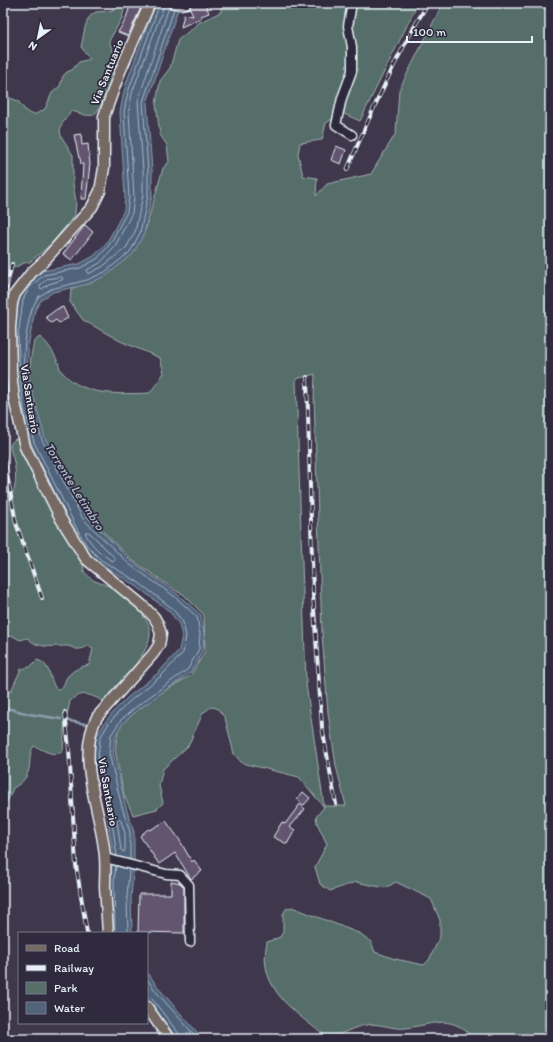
<svg xmlns="http://www.w3.org/2000/svg" width="553" height="1042" viewBox="0 0 553 1042" font-family="Itim,sans-serif">
<rect width="100%" height="100%" fill="#3f374c"/>
<filter id="ink" filterUnits="userSpaceOnUse"><feTurbulence type="fractalNoise" baseFrequency=".025" numOctaves="2"/><feDisplacementMap in="SourceGraphic" scale="8" xChannelSelector="R" yChannelSelector="G"/><feConvolveMatrix kernelMatrix="1 2 1 2 8 2 1 2 1" color-interpolation-filters="sRGB"/></filter>
<g filter="url(#ink)">
<!-- green -->
<path fill="#576e69" stroke="#a0b0b0" fill-rule="evenodd" d="M126,3L122,18L109,41L113,51L118,54L120,59C116,69 102,111 93,115C86,117 77,112 71,111L62,124L60,130L61,136L73,155V184L76,201L75,215L51,244L30,262L24,263L7,271L3,277V72L6,78L8,97L18,101L25,110L30,114H36L45,109L52,93L60,86L63,76L67,72L72,70L79,62L90,59L81,47C84,37 84,16 96,12C101,11 107,12 112,10C117,8 120,4 126,3Z
M221,3H418L360,121L342,113L326,123L322,140L300,143L298,154L303,176L317,178L316,196L327,184L371,174L396,133L399,90L443,3H550V1039H474C451,1013 436,1024 406,1028C393,1030 379,1022 366,1025C356,1026 339,1035 329,1039C297,1013 256,990 267,942L280,937L283,932V914L286,909L292,907L361,934L371,942L375,952L395,959L424,965L429,960L440,937V920L431,899L396,882L385,888L356,882L330,891L320,884L315,867L327,844L317,823L316,817L324,807L299,777L242,763L234,754L225,718L217,708L211,707L203,713L188,746L163,769L159,785L163,803L157,809L133,815L124,795L115,750L119,725L156,696L191,675L205,651L204,615L183,594L178,592L132,560L82,511L41,431L28,385L31,356L34,341L40,337C49,344 53,352 58,362C59,366 60,370 63,373C84,397 121,394 150,393L164,373L160,358L120,341L83,320L70,302L71,289L111,271L133,253L146,228L163,168L169,162L167,145L160,135L156,104L160,81L170,68L178,40L200,22L221,12ZM315,374L314,398L322,634L328,713L336,766L346,806H324L306,684L296,379Z
M15,439L20,441L50,506L70,544L83,560L84,572C87,574 90,578 93,580C101,584 110,585 118,591C129,599 149,617 150,631C153,651 117,686 103,701C91,695 82,690 70,701L64,731L63,751C54,758 44,750 34,746C31,750 31,753 30,758C30,773 26,781 13,788L9,798L3,807V694H6L11,691L21,669L30,667L37,660C51,663 49,679 56,689C66,689 63,681 68,676C73,670 82,666 89,665L93,649L88,646C86,647 82,649 79,649C75,650 71,646 67,646C55,646 36,649 28,638L20,640L13,636L3,637V487L7,492L13,493C17,483 16,469 13,458C12,454 10,450 10,446C11,442 13,441 15,439Z"/>
<!-- water -->
<path fill="#50637b" stroke="#8d9cad" d="M156,3H180L147,103L152,170V196L144,234L133,254L107,275L88,284L53,292L41,300L35,310L33,321L29,341L27,368L30,384L45,438L86,516L131,561L176,593L201,615L204,633L203,650L191,672L139,709L123,723L115,736L113,752L126,807L134,832V861L131,898L132,933H111L110,880L113,854L103,787L94,759L96,737L106,721L116,709L128,697L158,673L179,650L182,636L179,624L169,611L136,586L99,563L84,548L73,531L31,443L25,428L20,410L16,374L14,337L19,298L26,286L42,271L79,264L94,256L107,242L116,226L124,210L125,197L120,112L124,91L128,78Z
M147,972L161,991L203,1039H178L147,999Z"/>
<g fill="none" stroke-linecap="round" stroke-linejoin="round">
<!-- shore -->
<path stroke="#abb8c6" stroke-width="1" d="M165,3L132,93L129,112L134,197L132,213L114,248L100,263L87,270L88,274L102,267L126,248L135,232L143,195V171L138,101L169,7
M61,277L63,278L62,280L49,284L42,289L40,288V285L47,279Z
M86,532H89L115,558V560L112,561C101,554 92,546 86,535Z
M119,819L121,821L125,833V850L124,852L121,850L117,821Z
M117,856L107,787L98,759L100,738L109,723L119,712L131,700L161,676L183,653L186,636L183,622L172,608L138,582L101,560L87,546L77,529L34,442L24,409L20,374L18,337L23,300L29,288L44,275L80,268L97,259L110,244L127,212L129,197L124,112L128,92L160,3
M130,859V832L122,807L109,753L111,735L121,720L137,706L188,669L199,649L200,634L197,617L174,596L129,564L83,519L42,440L26,385L23,368L25,341L29,320L32,309L38,297L51,289L87,280L105,272L130,252L140,233L148,195V171L143,102L174,9
M115,933L114,880L116,866
M128,933L127,898L129,870
M147,979L158,994L198,1039
M147,997L152,999L180,1035L181,1039"/>
<!-- stream -->
<path stroke="#8d9cad" stroke-width="2.5" d="M3,707L29,714L61,719
M69,721L86,724"/>
</g>
<!-- building -->
<path fill="#645570" stroke="#e8f1f8" d="M131,3H143L128,36L118,32L125,21Z
M191,3H205L209,13L201,16V18L181,27L184,14L193,16L190,8Z
M81,134L82,145L88,144L89,155L90,164L86,199H81L83,164H81L80,158H79L74,135Z
M336,146L346,150L341,164L331,160Z
M85,225L93,232L72,260L63,254Z
M63,307L68,318L59,323L56,320L51,323L46,317L57,309Z
M303,792L310,798L304,805L297,799Z
M300,804L305,809L290,827L295,830L287,844L273,837L282,822L285,824Z
M166,821L179,839L192,862L194,860L202,871L191,879L175,853L159,864L140,836L148,829L150,830Z
M171,881L180,883L184,887V933L138,932L139,894H171Z"/>
<g fill="none" stroke-linecap="round" stroke-linejoin="round">
<!-- minor casing -->
<g stroke="#e8f1f8" stroke-width="11">
<path id="minor" d="M172,3L180,5L186,4
M352,135L336,125L342,98L352,71V47L348,26L352,3
M105,858L166,874L180,875L189,885L190,942"/>
</g>
<!-- major casing -->
<g stroke="#e8f1f8" stroke-width="13">
<path id="major" d="M108,933C107,918 106,903 105,887C105,877 106,867 105,857C102,812 75,759 97,717L153,654L159,645L161,634L158,624L154,617L142,605L86,559L61,519L25,447L14,398L11,372L10,328L12,303L15,294L32,272L43,262L92,207L100,191L104,168V116L119,74L150,3
M147,1007L169,1039"/>
</g>
<!-- minor -->
<use href="#minor" stroke="#2f2a3d" stroke-width="8"/>
<!-- major -->
<use href="#major" stroke="#766964" stroke-width="10"/>
<!-- rail casing -->
<g stroke="#e8f1f8" stroke-width="4">
<path id="rail" d="M347,170C371,113 396,56 428,3
M3,302L12,264
M307,377L313,594L320,698L322,727L336,804
M3,453L16,523L42,598
M65,712L69,749L76,865L87,933
M451,1036L454,1039"/>
</g>
<!-- rail -->
<use href="#rail" stroke="#2f2a3d" stroke-width="2.5" stroke-dasharray="8" stroke-linecap="butt"/>
</g>
</g>
<g text-anchor="middle" stroke-width="3.5" stroke-linejoin="round" paint-order="stroke">
<!-- street labels -->
<g font-size="12" fill="#e8f1f8" stroke="#2f2a3d">
<text transform="translate(107 72) rotate(-68)" y="4">Via Santuario</text>
<text transform="translate(30 399) rotate(81)" y="4">Via Santuario</text>
<text transform="translate(108 792) rotate(80)" y="4">Via Santuario</text>
</g>
<!-- water labels -->
<g font-size="13" font-style="italic" fill="#abb8c6" stroke="#2f2a3d">
<text transform="translate(75 486) rotate(58)" y="5">Torrente Letimbro</text>
</g>
</g>
<!-- margin -->
<rect width="553" height="1042" fill="none" stroke="#2f2a3d" stroke-width="16"/>
<rect x="8" y="8" width="537" height="1026" fill="none" stroke="#e8f1f8" stroke-width="1.5" filter="url(#ink)"/>
<!-- legend -->
<rect x="18" y="932" width="130" height="92" fill="#2f2a3d" stroke="#797a88"/>
<rect x="26" y="945" width="20" height="6" fill="#766964" stroke="#797a88"/>
<text x="54" y="952" font-size="12" fill="#e8f1f8">Road</text>
<rect x="26" y="965" width="20" height="6" fill="#e8f1f8" stroke="#797a88"/>
<text x="54" y="972" font-size="12" fill="#e8f1f8">Railway</text>
<rect x="26" y="982" width="20" height="12" fill="#576e69" stroke="#797a88"/>
<text x="54" y="992" font-size="12" fill="#e8f1f8">Park</text>
<rect x="26" y="1002" width="20" height="12" fill="#50637b" stroke="#797a88"/>
<text x="54" y="1012" font-size="12" fill="#e8f1f8">Water</text>
<!-- north arrow -->
<g transform="translate(38 38) rotate(213)" stroke="#2f2a3d" stroke-width="3" paint-order="stroke">
<path d="M0-3L7 15L0 10L-7 15Z" fill="#e8f1f8"/>
<text y="-6" font-size="11" font-weight="bold" text-anchor="middle" fill="#e8f1f8">N</text>
</g>
<!-- scale -->
<path d="M407 36v6h125v-6" fill="none" stroke="#e8f1f8" stroke-width="2"/>
<text x="413" y="36" font-size="12" fill="#e8f1f8" stroke="#2f2a3d" stroke-width="3" paint-order="stroke">100 m</text>
</svg>
